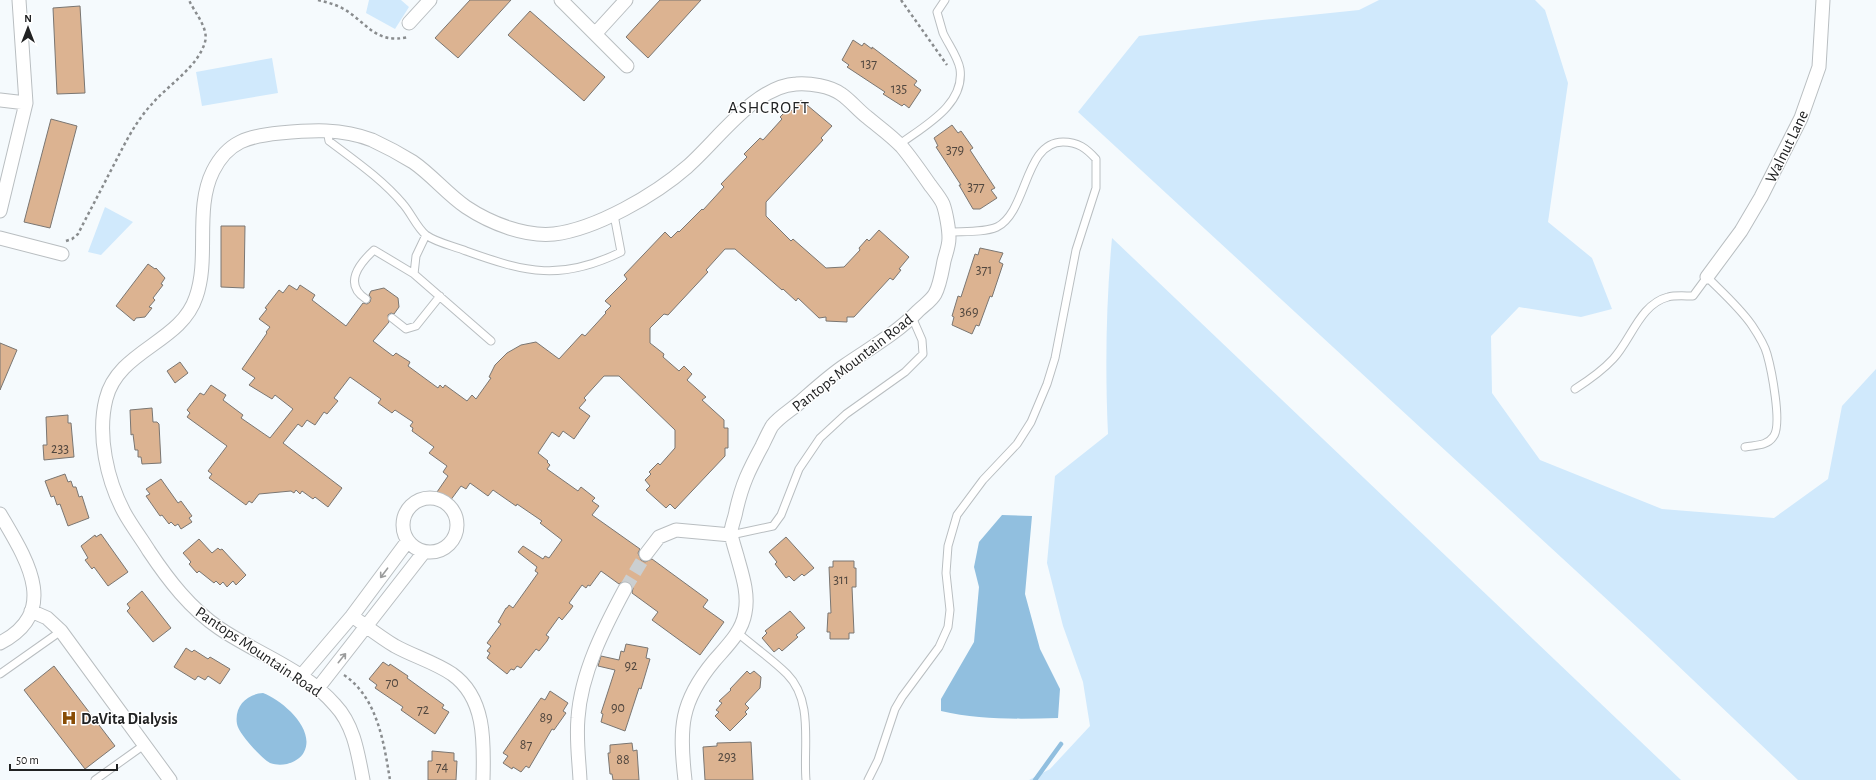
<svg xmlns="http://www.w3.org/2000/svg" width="1876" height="780" viewBox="0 0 1876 780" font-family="'Alegreya Sans',sans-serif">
<rect width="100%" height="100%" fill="#f5fafd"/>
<!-- green -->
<path fill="#d0e9fc" d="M369,0H401L409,7L395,29L366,13Z
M1379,0H1535L1545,10L1568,83L1548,222L1592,258L1612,309L1581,317L1519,307L1491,336L1492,393L1540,460L1662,509L1774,518L1828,479L1842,406L1876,369V780H1798L1651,640L1078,112L1139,36L1262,20L1359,10Z
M272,58L278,93L202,106L196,72Z
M105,207L133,222L101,255L88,252Z
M1112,238L1681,780H1029L1050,769L1090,726L1083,682L1063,626L1047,563L1055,476L1108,434C1105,368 1106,304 1112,238Z"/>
<!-- water -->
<path fill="#91bfdf" d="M1002,515L1032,516L1025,594L1040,649L1060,689L1058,718C1019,719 979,720 941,711V699L974,642L979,587L974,567L979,542Z
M263,693C282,700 316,729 304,752C301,758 294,762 287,764C281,765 276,765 270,763C262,759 238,733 237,724C234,706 247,694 263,693Z"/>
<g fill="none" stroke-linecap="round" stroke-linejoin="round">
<!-- stream -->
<path stroke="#91bfdf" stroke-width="4.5" d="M1035,780L1061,744"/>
</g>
<!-- building -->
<path fill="#dcb391" stroke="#7a7672" d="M470,0H511L458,58L435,38Z
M660,0H701L648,58L626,37Z
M80,6L85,93L57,94L53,8Z
M530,11L605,77L584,101L508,35Z
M853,40L862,46L864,43L872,49V47L917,81L914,85L921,90L909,108L904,104L902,106L883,94L885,92L847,67L849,65L842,60Z
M801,100L832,126L821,138L823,140L766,202V216L791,241L793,239L826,268L844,267L860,250L859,248L867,239L869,241L879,230L909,257L899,269L901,270L893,280L890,278L854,317H847V322L826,321V317L819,318L798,298L796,301L783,289L782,290L735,249H725L706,270L708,272L668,315L664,314L650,328V343L664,354L663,357L679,371L684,366L692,374L687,380L706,397L702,400L724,420V428H728V448H725V456L675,509L670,504L666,508L646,490L650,486L645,480L651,474L649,472L658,463L660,465L675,448V430L619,376H604L584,398L586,400L579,408L590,416L574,439L563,431L559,437L552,432L538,453L548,461L547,462L550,465L547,469L578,491L581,487L595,498L592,501L599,506L592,515L640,549L638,553L641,560L645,562L652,559L708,600L703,607L724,622L700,655L652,620L658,612L632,593L633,588L629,582L624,581L619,584L601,571L590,586L588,585L586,588L582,585L569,603L573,606L571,609L562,620L559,617L546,635L549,637L547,641L539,651L536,649L521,668L517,666L514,670L511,669L507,674L487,658L490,653L487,651L491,646L487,643L501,624L498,622L506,608H507L509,605L513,608L538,573L535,571L537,567L518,552L523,546L543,559L545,556L549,558L562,540L540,523L542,521L517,504L516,506L493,490L488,496L470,483L466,489L461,486L450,501L437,492L448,476L443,472L447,466L429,453L434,447L412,431L413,428L410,426L413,422L395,410L392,413L378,403L381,399L350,377L334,398L338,401L327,414L324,412L315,425L307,420L302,427L298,424L283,443L342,488L328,507L315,497L313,499L302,491L300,494L296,490L294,493L291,491L259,494L252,503L249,501L246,505L209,478L212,474L208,471L227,446L187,417L190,413L187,410L200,393L204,395L211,385L226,395L223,400L243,415L241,418L270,438L293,409L275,395L272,399L249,385L255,378L242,369L267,333L266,332L270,327L259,319L267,309L265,308L279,290L283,293L289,285L297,290L300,285L315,295L312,300L346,326L363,303L367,304L370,302L371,298L369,295L371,291L384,288L398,298L399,307L394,314L391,313L388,315L389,322L373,341L393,356L396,353L399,355L410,362L408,366L438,388L440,385L443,388L445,385L467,401L472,395L476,399L491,378L489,377L495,365L507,353L521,345L536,342L559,359L582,334L585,336L606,313L605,312L611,306L605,301L627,279L624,275L665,232L671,238L678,231L679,232L702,209L703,210L724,187L721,184L747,157L744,154L760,138L763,140L782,119L780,117L789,108L791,111Z
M51,119L77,126L50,228L24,222Z
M952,125L958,133L961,131L973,148L970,150L995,188L991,190L997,198L980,209H973L959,185H961L936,147L938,146L934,138Z
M221,226H245L244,288L221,287Z
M980,248L1003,253L999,262L1003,264L992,297L990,296L979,326L976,325L972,334L952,325L954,317L952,316L958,296L961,297L975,254L978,255Z
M148,264L155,269L156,268L165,278L161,284L163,285L153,298L155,300L149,307L152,308L145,317L136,318L134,321L116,306Z
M0,343L17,350L0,390Z
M180,362L188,373L175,383L167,371Z
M152,408L153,422H157L159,424L161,463L142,464L141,457H138V450H135L133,434L131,435L130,410Z
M68,415V423H71L74,457L44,460L43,445H47L46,417Z
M65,474L68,482L71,481L73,487H76L79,497L82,496L89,518L68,526L60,504L57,505L54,496L51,497L45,481Z
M161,479L178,503L181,501L192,516L189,518L192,522L181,529L178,524L175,526L171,522L169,524L162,515L160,516L146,496L150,494L146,489Z
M101,534L128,572L108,586L94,567L92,569L85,560L88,558L81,546L95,535L96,537Z
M786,537L814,568L804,576L802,574L794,581L789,576L786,578L775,564L777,562L769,552Z
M199,539L212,553L218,548L220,550L222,549L246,575L236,585L233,581L227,587L223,582L220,585L216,581L214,583L199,571L197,573L189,564L191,562L183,553Z
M833,561H854V568H856V587H852L854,633H849V639H830V632H827L828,613H831L829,567H833Z
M142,591L171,628L153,642L127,611L130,608L127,604Z
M790,611L805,628L796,635L798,637L782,651L779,648L774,652L762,638L767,633L765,631Z
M626,644L648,648L646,658L650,659L641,689L639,688L625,731L601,722L603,714L601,713L615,670L598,666L601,656L619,660L621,651L624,652Z
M186,648L192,652L194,650L208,659L210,657L230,669L220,684L208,676L205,680L198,676L195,680L174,667Z
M383,662L389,666L390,664L408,676L407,678L444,705L442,708L449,712L435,734L401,710L403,707L375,688L377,685L369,679Z
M54,666L115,746L85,769L24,690Z
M747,671L750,674L754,671L761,677L760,688L745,704L749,708L745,712L747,714L730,731L715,716L719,712L716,710L722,703L719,701L731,690L730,689Z
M550,691L568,703L563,711L566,713L554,730L552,729L529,768L526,766L521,772L513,767L512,769L503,763L508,756L503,753L541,698L545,700Z
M751,742L753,780H705L703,747L717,746V743Z
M632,743L633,751L637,750L639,780H613L612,774H610L608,753H610V745Z
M432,751L454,753V761H457L456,780H428V761H432Z"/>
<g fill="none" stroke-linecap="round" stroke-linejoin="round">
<!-- minor-tunnel -->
<path stroke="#cbcfd1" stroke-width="13" stroke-dasharray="13 6" stroke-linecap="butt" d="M625,589L646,554"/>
<!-- service casing -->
<g stroke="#b9bec1" stroke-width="9">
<path id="service" d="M327,130L329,141C354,160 382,179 403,204C411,213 417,228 426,235C437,243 454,246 466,251C527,273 561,281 621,252L614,215
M900,144C924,126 965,105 960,69C958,57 948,44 943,33C941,26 939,19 937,12L945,0
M426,235L416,256L414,274L491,341
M366,299C343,284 359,264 374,250L414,274
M392,318L406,329L416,326L440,296
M1575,389C1589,380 1602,371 1613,359C1631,340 1640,304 1668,297C1675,295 1685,296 1693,296L1707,277C1722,292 1739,307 1751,324C1757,333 1764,343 1767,354C1771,368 1783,426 1773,437C1767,446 1755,445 1745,447
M731,535L773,526L781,515L799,469L820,438L846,414L905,372L923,354L922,340L912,317
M738,633C754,647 772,659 787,674C814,701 803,747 806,780
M0,674L61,631
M95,780L144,745
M868,780L878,760L895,709L902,697L939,647L948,627L950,610L946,573L948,546L957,515L983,480L1017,444L1031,422L1047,384L1055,358L1076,250L1096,188V159C1086,148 1078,142 1063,142C1024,142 1028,211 997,227C983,233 963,231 948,232"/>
</g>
<!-- minor casing -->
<g stroke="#b9bec1" stroke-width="15">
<path id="minor" d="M561,0L627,66
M409,23L430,0
M595,34L626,0
M0,100L26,103
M0,211L26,103L19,0
M0,238L62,254
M1707,277L1741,231L1761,197L1801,118L1819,67L1823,0
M403 525a27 27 0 1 1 54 0a27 27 0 1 1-54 0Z
M0,514C25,557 62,611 0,643
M646,554L659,537L676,530L731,535
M31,611L47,618L61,631L170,780
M352,616C366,626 380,637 395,646C413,656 434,662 452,674C486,698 484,743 483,780
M301,676L352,616L407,542
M318,688L424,552
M363,780C358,754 354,725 335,705C304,669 257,654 219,628C190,608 169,581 149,551C141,538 131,525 124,512C107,480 97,435 106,399C118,350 181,343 196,297C210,258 194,209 213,171C228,141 249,136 280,133C311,130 341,128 372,140C385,146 400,154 413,162C432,175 447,194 466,207C490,223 525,237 554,234C596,229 655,195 687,167C717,141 755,86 796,84C810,83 830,86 841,94C850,100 858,110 867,117C879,127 892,136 902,147C912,159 921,172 930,185C933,189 941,199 943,204C946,212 949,229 949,238C949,246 946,253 944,261C942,271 940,285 935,294C931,301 924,305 918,311C896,334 870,348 844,366C828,377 814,390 799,403C791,410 779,417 772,426C771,427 763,444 762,446C749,470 742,484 736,511C735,518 731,526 731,533C731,537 736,552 737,556C742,574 749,594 745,613C742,632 727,646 714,661C680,702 679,728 685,780
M580,780C579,760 576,739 578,718C581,673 604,628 625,589"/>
</g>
<!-- path -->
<path stroke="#898c8e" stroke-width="2.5" stroke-dasharray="3 3" stroke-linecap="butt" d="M318,0C326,2 334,4 342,8C366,21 375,45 408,37
M901,0L947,65
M66,241L72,239L78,234C88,214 99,194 109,174C122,150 133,124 152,104C168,85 198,67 205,42C209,28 194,12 189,0
M344,675C378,698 384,744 390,780"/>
<!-- service -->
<use href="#service" stroke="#fff" stroke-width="7"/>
<!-- minor -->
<use href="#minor" stroke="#fff" stroke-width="13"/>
</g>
<!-- one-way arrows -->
<defs><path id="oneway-shaft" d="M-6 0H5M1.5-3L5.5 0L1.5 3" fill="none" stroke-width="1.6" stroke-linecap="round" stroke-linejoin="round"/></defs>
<g stroke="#9b9c9c">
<use href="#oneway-shaft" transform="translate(384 573) rotate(127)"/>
<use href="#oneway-shaft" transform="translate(342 658) rotate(-51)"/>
</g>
<!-- icons -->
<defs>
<g id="hospital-bare" transform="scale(1.2)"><path d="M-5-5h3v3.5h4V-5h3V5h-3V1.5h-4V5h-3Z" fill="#884d06" stroke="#fff" stroke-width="2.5" paint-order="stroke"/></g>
</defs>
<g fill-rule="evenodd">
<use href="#hospital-bare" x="69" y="718"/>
</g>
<g text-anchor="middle" stroke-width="3" stroke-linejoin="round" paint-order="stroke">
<!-- number labels -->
<g font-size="14" fill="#50463e">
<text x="869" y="68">137</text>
<text x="899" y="93">135</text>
<text x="955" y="154">379</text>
<text x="976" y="191">377</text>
<text x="984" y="274">371</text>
<text x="969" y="316">369</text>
<text x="60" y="453">233</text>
<text x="841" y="584">311</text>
<text x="631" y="670">92</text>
<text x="392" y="687">70</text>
<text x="618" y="712">90</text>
<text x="423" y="714">72</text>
<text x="546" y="722">89</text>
<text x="526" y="749">87</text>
<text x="727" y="761">293</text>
<text x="623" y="764">88</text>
<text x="442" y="771">74</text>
</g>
<!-- street labels -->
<g font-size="16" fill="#212223" stroke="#fff">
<text transform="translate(1786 146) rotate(-64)" y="6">Walnut Lane</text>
<text transform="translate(852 362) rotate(-38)" y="6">Pantops Mountain Road</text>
<text transform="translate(259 651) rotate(34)" y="6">Pantops Mountain Road</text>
</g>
<!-- poi labels -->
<g font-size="16" font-weight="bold" fill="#212223" stroke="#fff" text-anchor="start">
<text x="81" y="724">DaVita Dialysis</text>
</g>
<!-- neighbourhood labels -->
<g font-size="17" letter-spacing="1" fill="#212223" stroke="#fff">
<text x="769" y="113">ASHCROFT</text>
</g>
</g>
<!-- north arrow -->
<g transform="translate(28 28)" stroke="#ffffff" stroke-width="3" paint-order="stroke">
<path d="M0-3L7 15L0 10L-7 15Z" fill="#212223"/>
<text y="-6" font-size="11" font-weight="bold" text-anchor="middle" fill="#212223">N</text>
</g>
<!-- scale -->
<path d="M10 764v6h107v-6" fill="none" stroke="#212223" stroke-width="2"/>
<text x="16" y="764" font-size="12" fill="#212223" stroke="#ffffff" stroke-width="3" paint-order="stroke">50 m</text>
</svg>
